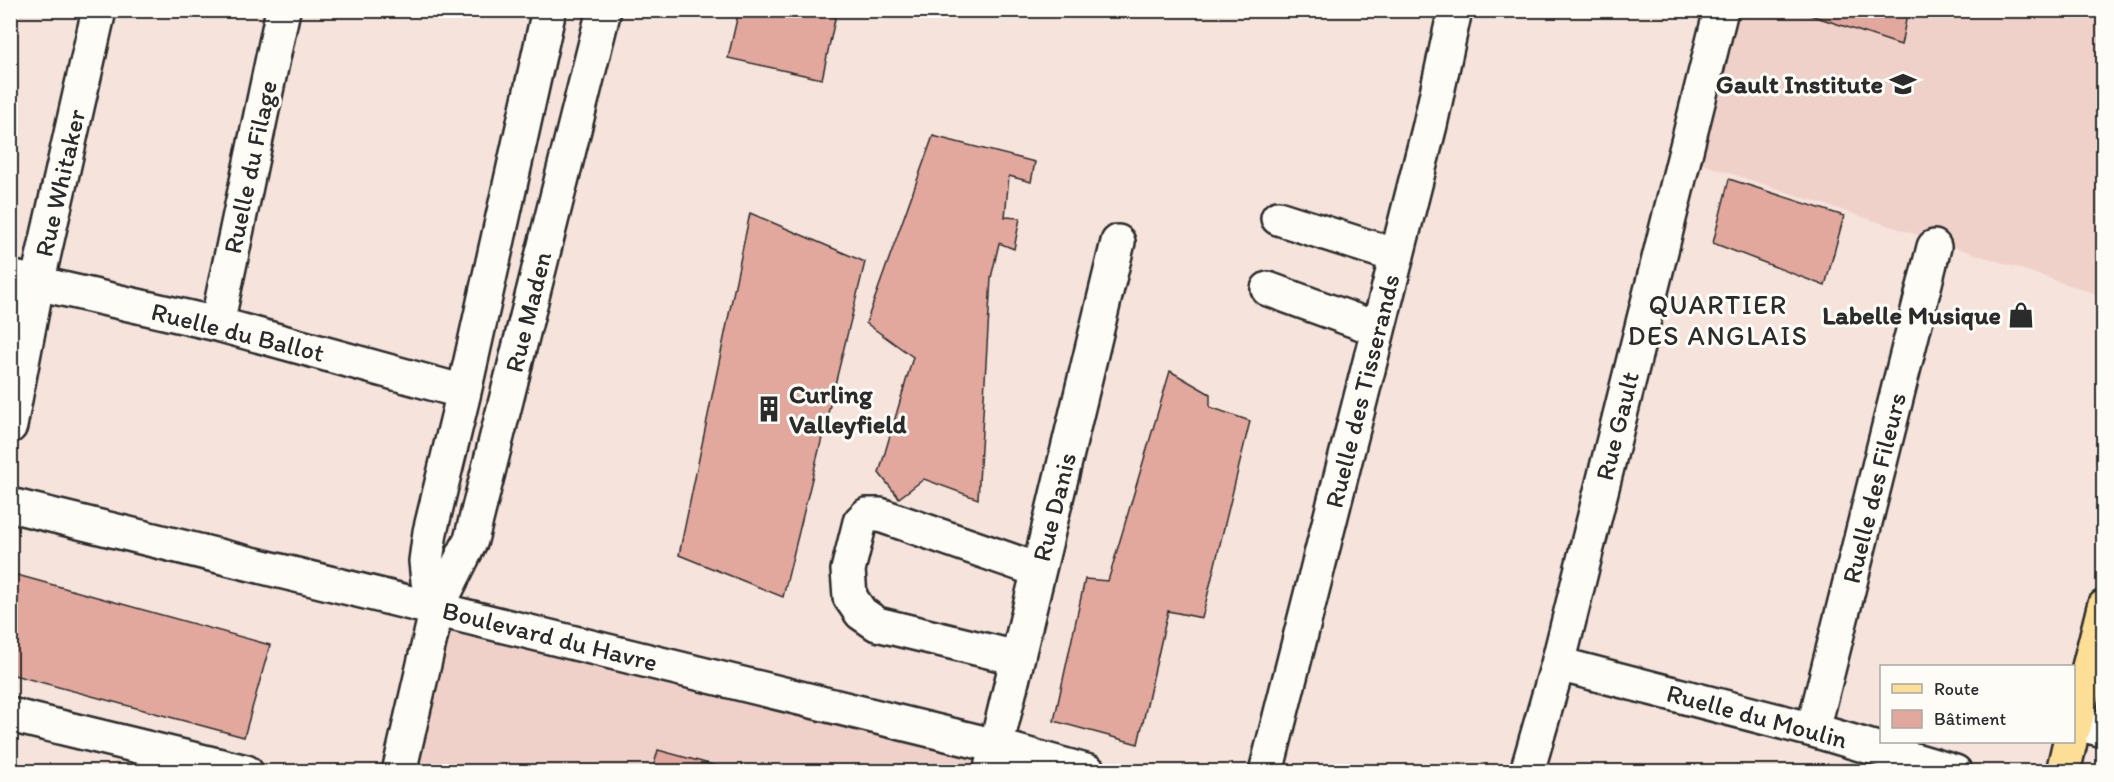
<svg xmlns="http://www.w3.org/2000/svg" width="2114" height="782" viewBox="0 0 2114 782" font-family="Itim,sans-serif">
<rect width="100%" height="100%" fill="#f5e3dc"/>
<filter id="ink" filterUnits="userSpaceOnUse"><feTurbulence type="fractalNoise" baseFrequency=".0167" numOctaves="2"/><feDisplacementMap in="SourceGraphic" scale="12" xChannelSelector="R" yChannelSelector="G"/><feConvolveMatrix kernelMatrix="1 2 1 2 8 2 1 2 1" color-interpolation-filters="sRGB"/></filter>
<g filter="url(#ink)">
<!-- built -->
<path fill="#efd1c9" d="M1721,11H2103V296L1684,158Z
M437,608L996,746L988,772H405Z"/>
<!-- building -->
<path fill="#e2a89d" stroke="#2b2b2b" stroke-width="1.5" d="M739,10H837L822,79L728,58Z
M1795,10H1908L1901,45Z
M933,136L1035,162L1031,182L1009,176L1005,217L1020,218L1014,249L999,243L991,278L978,499L924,479L899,498L879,473L913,357L866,323Z
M1729,179L1844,216L1825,286L1713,243Z
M750,213L865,262L783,597L679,555Z
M1170,371L1210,394V407L1250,421L1202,618L1168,611L1138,744L1054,721L1085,579L1108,581Z
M10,573L270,645L244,737L10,674Z
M658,750L739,772H652Z
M10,761L55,772H10Z"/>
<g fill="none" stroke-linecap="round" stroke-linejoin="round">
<!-- minor casing -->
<g stroke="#2b2b2b" stroke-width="38">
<path id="minor" d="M1278,218L1397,256
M10,277L217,324L464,392
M1268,289L1378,329
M217,324L283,10
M10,426L37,284L99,10
M10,505L996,746L1089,772
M437,608L428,581L426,561L430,532L464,392L549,10
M1017,658L877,624L861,613L850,597L848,570L860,522L867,515H880L1038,570
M1558,664L1813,730L1955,772
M10,715L246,772
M2075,723L2104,730
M1813,730L1934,247
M399,772L437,608L471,540L604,10
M990,772L1118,242
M1266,772L1430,125L1455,10
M1527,772L1558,664L1721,10"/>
</g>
<!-- major casing -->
<g stroke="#2b2b2b" stroke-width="38">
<path id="major" d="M2074,727L2104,607
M2063,772L2070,742"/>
</g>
<!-- minor -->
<use href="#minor" stroke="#fdfcf7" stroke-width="33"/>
<!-- major -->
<use href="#major" stroke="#fdde96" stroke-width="33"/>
</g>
</g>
<!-- icons -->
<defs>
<g id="school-bare" transform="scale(2.07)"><path d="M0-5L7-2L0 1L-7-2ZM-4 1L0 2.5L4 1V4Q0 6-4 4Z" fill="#2b2b2b" stroke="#fdfcf7" stroke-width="2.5" paint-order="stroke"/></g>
<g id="shop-bare" transform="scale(2.07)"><path d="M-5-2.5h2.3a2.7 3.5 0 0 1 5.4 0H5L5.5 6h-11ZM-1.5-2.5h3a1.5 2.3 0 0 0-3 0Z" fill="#2b2b2b" stroke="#fdfcf7" stroke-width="2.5" paint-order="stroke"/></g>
<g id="building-bare" transform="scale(2.07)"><path d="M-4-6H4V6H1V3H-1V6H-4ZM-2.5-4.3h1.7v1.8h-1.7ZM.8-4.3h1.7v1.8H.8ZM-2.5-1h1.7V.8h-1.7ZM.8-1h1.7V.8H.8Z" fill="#2b2b2b" stroke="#fdfcf7" stroke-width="2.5" paint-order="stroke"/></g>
</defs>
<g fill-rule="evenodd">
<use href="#school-bare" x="1903" y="84"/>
<use href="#shop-bare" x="2021" y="315"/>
<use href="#building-bare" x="769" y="409"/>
</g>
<g text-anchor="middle" stroke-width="6" stroke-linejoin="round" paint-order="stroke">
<!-- poi labels -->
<g font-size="26" font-weight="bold" fill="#2b2b2b" stroke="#fdfcf7" text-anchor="end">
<text x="1883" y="93">Gault Institute</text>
<text x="2001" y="324">Labelle Musique</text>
<text x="789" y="403" text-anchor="start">Curling<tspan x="789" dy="30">Valleyfield</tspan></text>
</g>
<!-- street labels -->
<g font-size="26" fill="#2b2b2b" stroke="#fdfcf7">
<text transform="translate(250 167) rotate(-78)" y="9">Ruelle du Filage</text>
<text transform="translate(60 183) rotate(-77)" y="9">Rue Whitaker</text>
<text transform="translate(528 312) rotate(-76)" y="9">Rue Maden</text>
<text transform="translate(238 332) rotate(14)" y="9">Ruelle du Ballot</text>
<text transform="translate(1362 391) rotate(-76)" y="9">Ruelle des Tisserands</text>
<text transform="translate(1617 426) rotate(-76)" y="9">Rue Gault</text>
<text transform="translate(1874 488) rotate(-76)" y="9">Ruelle des Fileurs</text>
<text transform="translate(1054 507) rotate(-76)" y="9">Rue Danis</text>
<text transform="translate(550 636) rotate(14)" y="9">Boulevard du Havre</text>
<text transform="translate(1757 716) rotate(15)" y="9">Ruelle du Moulin</text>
</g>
<!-- neighbourhood labels -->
<g font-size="27" letter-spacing="1.5" fill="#2b2b2b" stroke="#fdfcf7">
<text x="1718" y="314">QUARTIER<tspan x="1718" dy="31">DES ANGLAIS</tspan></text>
</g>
</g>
<!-- margin -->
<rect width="2114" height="782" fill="none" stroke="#fdfcf7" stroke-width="36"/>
<rect x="18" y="18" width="2078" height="746" fill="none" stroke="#2b2b2b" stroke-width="2" filter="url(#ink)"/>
<!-- legend -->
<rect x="1880" y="665" width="195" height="78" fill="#fdfcf7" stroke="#a9a8a5" stroke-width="1.5"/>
<rect x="1892" y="684" width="30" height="9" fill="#fdde96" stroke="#a9a8a5" stroke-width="1.5"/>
<text x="1934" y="695" font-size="18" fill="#2b2b2b">Route</text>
<rect x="1892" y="710" width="30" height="18" fill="#e2a89d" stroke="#a9a8a5" stroke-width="1.5"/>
<text x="1934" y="725" font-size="18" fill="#2b2b2b">Bâtiment</text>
</svg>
